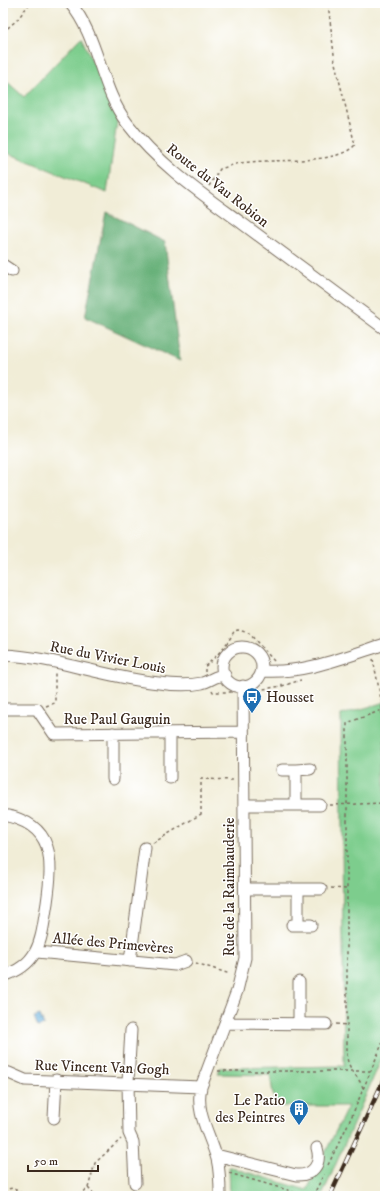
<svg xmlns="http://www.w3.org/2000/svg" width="388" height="1199" viewBox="0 0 388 1199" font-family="'IM FELL DW Pica',serif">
<rect width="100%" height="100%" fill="#fff"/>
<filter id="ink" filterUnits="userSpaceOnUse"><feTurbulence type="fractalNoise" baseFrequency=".025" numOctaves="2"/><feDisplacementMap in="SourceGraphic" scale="8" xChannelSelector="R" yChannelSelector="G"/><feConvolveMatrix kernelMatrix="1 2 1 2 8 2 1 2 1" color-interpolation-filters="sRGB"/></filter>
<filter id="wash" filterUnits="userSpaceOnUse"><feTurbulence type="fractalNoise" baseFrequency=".012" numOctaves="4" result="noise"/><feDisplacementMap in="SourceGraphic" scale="16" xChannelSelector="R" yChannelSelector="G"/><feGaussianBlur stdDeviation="0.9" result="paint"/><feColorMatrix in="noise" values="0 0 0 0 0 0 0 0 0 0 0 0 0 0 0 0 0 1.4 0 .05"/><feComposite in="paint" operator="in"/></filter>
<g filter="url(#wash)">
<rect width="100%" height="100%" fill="#f1edd7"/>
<!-- green -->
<path fill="#7dcd8d" stroke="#5c7c56" d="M81,37L118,115L107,193L3,151V78L24,97Z
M385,702V1051L322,1196H230L229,1167L307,1190L348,1106H275L270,1075L218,1074L220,1068L344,1066L341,715Z"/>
<!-- forest -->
<path fill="#66b078" stroke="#506d4b" d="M106,212L165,242L180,361L85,317Z"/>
<!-- water -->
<path fill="#63aedb" stroke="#4f6c7c" d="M40,1015L44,1025L38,1027L34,1017Z"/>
</g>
<g filter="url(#ink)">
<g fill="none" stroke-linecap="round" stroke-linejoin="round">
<!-- minor casing -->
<g stroke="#7b6e5f" stroke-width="13">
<path id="minor" d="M70,3C99,37 100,88 127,123C159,165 202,194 243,224C291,259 338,294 385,329
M3,265L12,271
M222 667a20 20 0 1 1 40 0a20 20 0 1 1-40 0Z
M3,655C56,657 106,678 159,683C173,685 188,686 202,683C210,681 216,675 225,675
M262,671C304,674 345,657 385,644
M3,709H37L54,734L243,732
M282,770H296
M170,778V733
M113,779V733
M244,805H320
M296,805V770L310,769
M3,815C55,824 53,860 47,903C41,937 42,964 3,976
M245,889H321
M292,925H298V889
M298,925H311
M37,952L175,965L186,961
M130,961L145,848
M225,1023L326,1024
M299,1023V982
M131,1030L128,1082L129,1133L133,1142L135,1183
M3,1072L9,1073L25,1080L201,1087
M54,1118L56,1080
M216,1155L296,1175C312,1176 322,1165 317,1148
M220,1196C220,1184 220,1171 217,1159C210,1134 195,1113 201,1087L237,991L245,958L243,686"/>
</g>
<!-- path -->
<path stroke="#7b6e5f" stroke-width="1.5" stroke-dasharray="3 3" stroke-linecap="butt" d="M3,32L17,20L30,3
M209,186L220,169C227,167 234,164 241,163C268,158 337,166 355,145L335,63L328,3
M373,659L382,704L381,803
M205,672V666C213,661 231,640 234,631L238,630L249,633L274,661
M282,686L301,680
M212,690L213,692H231L233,693
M254,696L263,689L282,686V681
M46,706L55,703V673
M330,805L385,803
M153,843L201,814V779L234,780
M331,888L347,889
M196,963L230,974
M336,1024L347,1025
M218,1071H370
M363,1088C359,1077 348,1069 347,1057V723L385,709
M328,1165L351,1118L385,1037
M229,1173L291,1191L299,1196
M88,1188L96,1196
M3,1190L13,1188L26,1196
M79,1196L88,1188L95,1163L121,1139
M313,1196L324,1174"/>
<!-- minor -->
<use href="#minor" stroke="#fff" stroke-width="11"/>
<!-- rail casing -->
<g stroke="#3b2a1e" stroke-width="4.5">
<path id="rail" d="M330,1196L385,1077"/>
</g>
<!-- rail -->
<use href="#rail" stroke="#fff" stroke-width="3" stroke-dasharray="9" stroke-linecap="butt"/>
</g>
</g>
<!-- icons -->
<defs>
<g id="bus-pin" transform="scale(1)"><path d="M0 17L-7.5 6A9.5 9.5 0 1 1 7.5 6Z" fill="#1f6fb2" stroke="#fff"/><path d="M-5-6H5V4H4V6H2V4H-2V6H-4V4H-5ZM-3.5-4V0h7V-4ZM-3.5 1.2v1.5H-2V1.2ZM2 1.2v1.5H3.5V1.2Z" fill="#fff"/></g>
<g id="building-pin" transform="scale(1)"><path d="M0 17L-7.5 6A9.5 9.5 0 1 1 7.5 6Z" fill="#1f6fb2" stroke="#fff"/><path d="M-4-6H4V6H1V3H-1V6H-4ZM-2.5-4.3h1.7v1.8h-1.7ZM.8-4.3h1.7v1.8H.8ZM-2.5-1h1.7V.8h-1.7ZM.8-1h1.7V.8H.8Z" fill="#fff"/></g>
</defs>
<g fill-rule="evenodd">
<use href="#bus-pin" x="252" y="697"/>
<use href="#building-pin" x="299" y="1109"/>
</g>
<g text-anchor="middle" stroke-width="3" stroke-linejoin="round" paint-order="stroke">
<!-- street labels -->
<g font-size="15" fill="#3b2a1e" stroke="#fff">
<text transform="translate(218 185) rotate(38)" y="5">Route du Vau Robion</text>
<text transform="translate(108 657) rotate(11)" y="5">Rue du Vivier Louis</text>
<text x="117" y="724">Rue Paul Gauguin</text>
<text transform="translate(229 887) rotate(-90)" y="5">Rue de la Raimbauderie</text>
<text transform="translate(113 943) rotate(5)" y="5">Allée des Primevères</text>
<text transform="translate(102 1067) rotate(2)" y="5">Rue Vincent Van Gogh</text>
</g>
<!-- poi labels -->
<g font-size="15" fill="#3b2a1e" stroke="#fff" text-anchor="start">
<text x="266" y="702">Housset</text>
<text x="285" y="1105" text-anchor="end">Le Patio<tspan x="285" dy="17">des Peintres</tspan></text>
</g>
</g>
<!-- margin -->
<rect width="388" height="1199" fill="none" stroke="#fff" stroke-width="16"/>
<!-- scale -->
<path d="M28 1165v6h70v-6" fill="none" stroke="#3b2a1e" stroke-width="2"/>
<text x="34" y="1165" font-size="12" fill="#3b2a1e" stroke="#ffffff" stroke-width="3" paint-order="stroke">50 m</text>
</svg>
